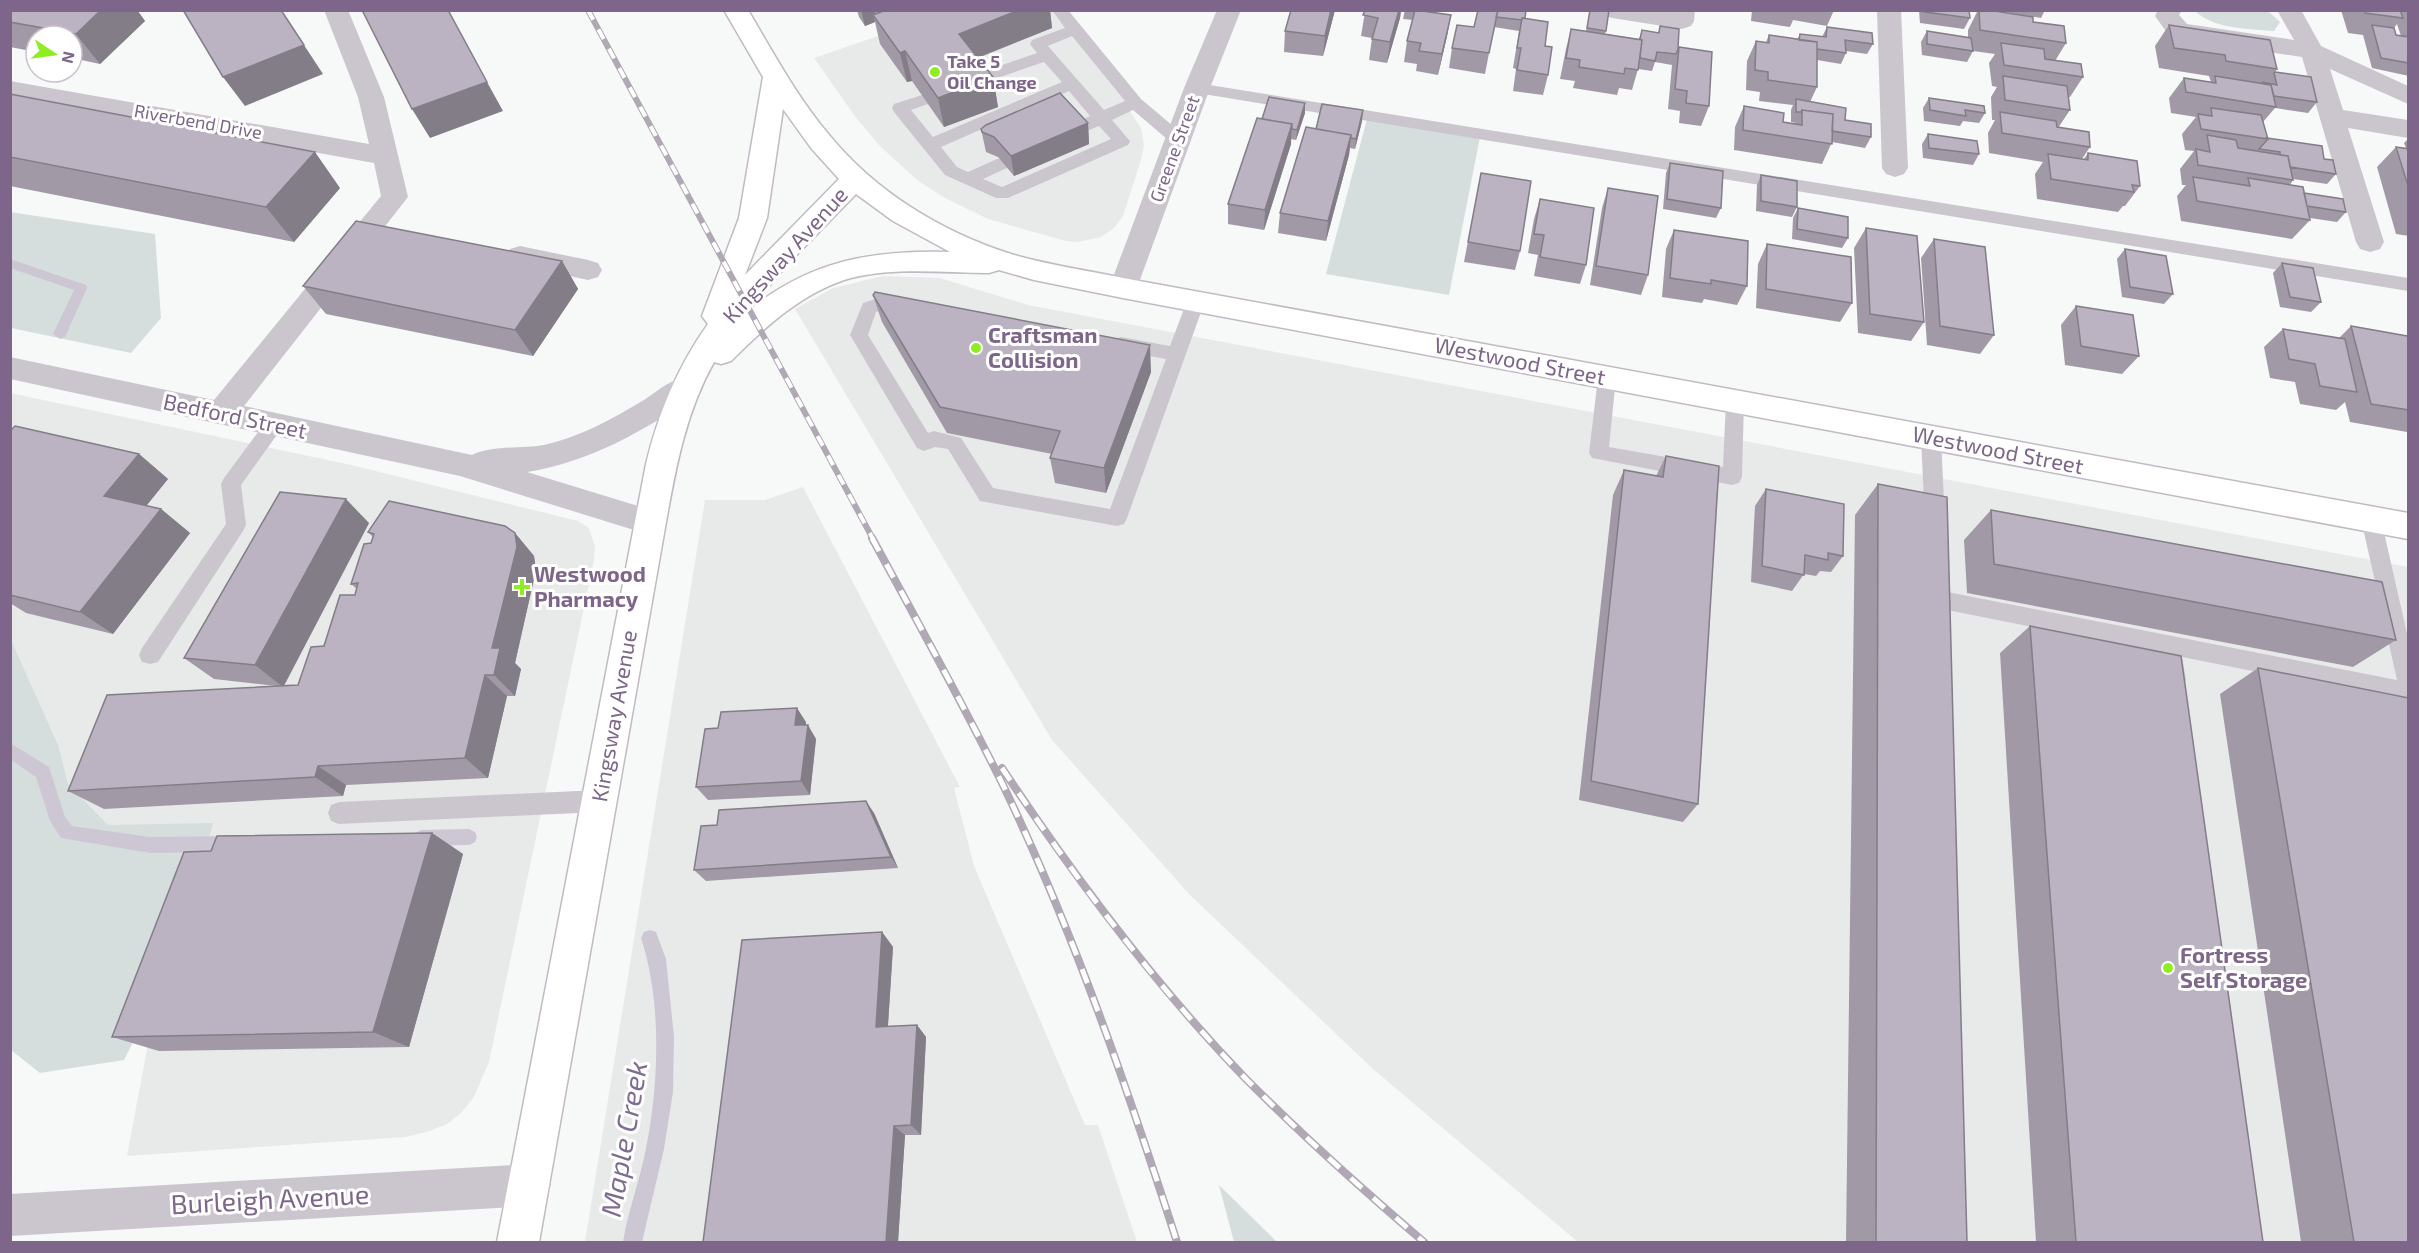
<svg xmlns="http://www.w3.org/2000/svg" width="2419" height="1253" viewBox="0 0 2419 1253" font-family="'Exo 2',sans-serif">
<rect width="100%" height="100%" fill="#f6f9f7"/>
<!-- built -->
<path fill="#e8eaea" d="M951,11H1059L1131,97L1126,105L1141,128L1144,145L1141,160L1123,216L1114,228L1101,237L1092,239L1078,242L1066,241L988,219L943,197L917,180L881,147L857,119L814,58Z
M883,276L940,278L1028,305L2408,567V1242H1578L1374,1070L1189,894L1052,740L795,309L833,288Z
M10,393L347,464L578,521L589,528L595,547L594,560L489,1062L474,1097L461,1113L447,1124L430,1131L406,1137L127,1156L186,840L59,845L11,645Z
M803,487L960,787L954,788L974,866L1085,1125H1098L1137,1242H585L705,500H765Z"/>
<!-- green -->
<path fill="#d5dedd" d="M2195,11H2268L2280,22L2274,31C2248,29 2214,29 2195,11Z
M1367,119L1480,137L1449,295L1326,274Z
M10,212L155,234L161,318L131,353L11,328Z
M10,638L58,745L68,784L108,825L213,823L176,958L124,1060L40,1073L11,1050Z
M1219,1185L1277,1242H1234Z"/>
<g fill="none" stroke-linecap="round" stroke-linejoin="round">
<!-- stream -->
<path fill="#cdc7d4" fill-rule="evenodd" d="M10,259L86,285L87,288L65,337L60,339L53,334L74,290L10,268Z
M10,743L49,767L65,817L72,826L150,837L232,836L238,838L240,844L238,850L232,852L150,853L61,838L50,821L36,777L10,759Z
M469,829L475,832L477,837L475,842L469,845L421,846L415,843L413,838L415,833L421,830Z
M650,930L656,932L666,959L674,1037L673,1092L664,1149L642,1242H623C628,1211 640,1180 646,1148C659,1084 662,1001 641,938L644,932Z"/>
<!-- secondary casing -->
<g stroke="#c1bac4" stroke-width="3">
<path id="secondary" d="M724,10H748C774,54 797,97 830,136C876,192 942,232 1011,254C1048,265 1086,270 1123,278L2408,513V539L1123,298L1034,280L999,270L989,273C944,273 896,267 851,278C804,291 765,327 731,361L721,364L714,362C686,412 676,466 666,522L539,1242H497L646,464C658,414 678,366 708,324L702,316L739,218L763,77ZM783,109L811,148L839,179L745,275L767,218ZM856,194L893,221L950,252C872,250 812,260 749,310L788,264Z"/>
</g>
<!-- service -->
<path fill="#cbc6ce" fill-rule="evenodd" d="M1052,10H1068L1141,99L1186,137L1188,141L1186,145H1174L1133,110L1112,120L1130,141L1128,145L1008,198H996L945,175L894,112L892,108L894,104L925,94L931,95L933,99L931,103L911,110L933,137L1062,82L1044,62L977,85L971,84L969,80L971,76L1037,53L1030,44L1032,40L1065,28ZM1072,36L1125,101L1104,110L1048,46ZM1069,91L1090,116L1071,125L1069,129L1071,133L1077,135L1099,126L1111,139L1002,187L983,179L1009,167L1011,163L1009,159H997L968,172L957,167L941,147Z
M1197,83L2408,278V291L1191,92L1189,88L1191,84Z
M1196,294L1202,296L1205,301L1127,518L1124,524L1117,526L980,501L948,449L935,447L924,451L917,448L850,335L863,303L888,295L910,300L913,305L910,310C899,313 888,309 876,312L868,335L928,433L934,431L961,438L993,488L1110,509L1166,359L1121,351L1114,349L1112,344L1114,339L1121,337L1170,346L1187,301L1190,296Z
M1607,371L1614,373L1616,378L1609,447L1723,467L1726,401L1728,396L1735,394L1742,396L1744,401L1742,477L1739,483L1732,485L1592,458L1589,453L1598,378L1600,373Z
M274,417L281,420L284,425L241,485L246,525L243,531L158,662L150,664L142,662L139,655L142,648L226,524L221,484L224,478L267,420Z
M1931,430L1938,433L1941,438L1945,522L1942,528L1935,530L1928,528L1925,522L1921,438L1924,433Z
M2371,511L2378,513L2381,519L2408,638V702L2182,657L2186,680L2183,687L2175,690L2167,687L2160,652L1937,608L1930,605L1927,599L1930,593L1937,590L2397,680L2361,519L2364,513Z
M599,790L607,794L610,801L607,808L599,812L339,824L331,821L328,813L331,805L339,802Z"/>
<!-- minor -->
<path fill="#cbc6ce" fill-rule="evenodd" d="M324,10H348L384,97L408,197L244,406L472,455C492,445 521,449 544,445C580,437 612,419 644,400C660,390 676,373 696,380L701,388L696,396C643,431 590,462 527,472L661,513L666,522L661,531L650,535L460,476L10,379V357L214,400L381,196L374,163L10,97V81L369,144L358,97Z
M1217,10H1241L1210,88L1137,288L1133,295L1123,298L1113,295L1109,288L1184,88Z
M1600,10H1695L1694,21L1691,26L1682,29L1612,18L1603,15Z
M1877,10H1901L1908,168L1904,174L1895,177L1886,174L1882,168Z
M2158,10H2182L2179,15L2187,24L2294,40L2277,10H2301L2321,46L2408,86V104L2330,69L2343,110L2408,120V138L2348,128L2384,242L2380,249L2370,252L2360,249L2356,242L2302,57L2170,37L2155,16Z
M520,246L588,260L598,263L602,270L598,277L588,280L510,263L506,256L510,249Z
M530,1164L545,1170L551,1185L545,1200L530,1206L10,1236V1194Z"/>
<!-- secondary -->
<use href="#secondary" fill="#fff" fill-rule="evenodd"/>
<!-- rail-far1 casing -->
<g stroke="#b0a8b4" stroke-width="6">
<path id="rail-far1" d="M588,10L873,539"/>
</g>
<!-- rail casing -->
<g stroke="#b0a8b4" stroke-width="8">
<path id="rail" d="M872,538C916,619 961,700 1002,783C1073,930 1127,1087 1177,1242
M1002,768C1075,878 1154,984 1246,1079C1303,1136 1363,1190 1424,1242"/>
</g>
<!-- rail-far1 -->
<use href="#rail-far1" stroke="#fff" stroke-width="4" stroke-dasharray="11" stroke-linecap="butt"/>
<!-- rail -->
<use href="#rail" stroke="#fff" stroke-width="5" stroke-dasharray="15" stroke-linecap="butt"/>
</g>
<!-- wall -->
<path fill="#a19aa6" fill-rule="evenodd" d="M10,10H137L145,21L100,64L72,58V36H36V52L10,47Z
M857,10H1050L1052,28L978,58L993,77L998,107L944,127L912,81L907,82L880,44L875,22L865,26L859,17Z
M1335,10L1323,56L1284,52L1285,31Z
M1353,10H1401L1400,18L1387,63L1369,60L1372,38L1361,36L1365,12Z
M1405,10H1424V11L1451,15L1447,36L1438,75L1416,71L1417,64L1404,62L1407,41L1413,20L1403,19Z
M1478,10L1525,18L1545,46L1548,75L1543,95L1513,91L1516,69L1513,68L1519,31L1494,27L1485,74L1449,68L1452,48L1474,27Z
M1590,10L1606,31L1605,34L1639,39L1642,30L1658,33L1660,26L1678,49L1709,106L1701,126L1679,123L1680,111L1668,109L1672,65L1655,62L1652,71L1638,69L1632,90L1619,88L1617,95L1573,88L1575,81L1560,79L1566,49L1571,29L1586,31Z
M1752,10H1834L1827,26L1793,20L1790,27L1751,21Z
M1919,10H1969L1970,18L1964,29L1920,23Z
M1978,10H1988L2033,22L2066,43L2055,61L2083,77L2070,97H2068L2070,110L2058,128L2090,147L2082,159H2084L2088,153L2140,186L2125,206H2123L2118,212L2037,199L2035,174L2043,162L1989,153L1988,133L1995,120H1992L1991,97L1997,87L1992,86L1989,63L1995,54L1973,51L1967,62L1922,55L1921,42L1927,31L1968,38V30Z
M2004,10H2045L2041,18L2004,12Z
M2341,10H2409V76L2372,68L2363,35L2348,33ZM2397,24L2401,36L2396,35L2394,28Z
M2169,25L2277,69L2275,72L2317,102L2308,113L2275,108L2263,122L2267,138L2324,159L2336,174L2327,184L2293,179V180L2290,185L2304,193L2346,212L2337,222L2310,218V220L2292,239L2181,221L2177,196L2186,185H2182L2180,169L2194,151L2185,150L2182,134L2196,117L2171,113L2169,98L2184,78L2211,82L2209,76L2159,68L2155,46Z
M1827,27L1873,44L1867,54L1846,51V53L1841,64L1817,60V87L1810,102L1845,120L1871,137L1865,148L1832,142L1822,164L1734,150L1735,127L1744,106L1783,122L1795,124L1796,123L1791,122V110L1793,105L1759,101L1760,92L1746,90L1747,61L1756,41L1766,42L1769,35L1797,40L1800,34L1822,37Z
M10,94L340,188L294,242L10,186Z
M1929,98L1985,113L1979,123L1963,121L1960,126L1924,121L1923,108Z
M1305,113L1296,140L1291,139V144L1264,230L1228,224V204L1262,119Z
M1362,121L1355,149L1350,148L1349,155L1326,241L1278,233L1280,213Z
M1088,123L1089,144L1014,176L998,157L986,152L981,129Z
M1928,134L1979,154L1973,165L1923,158L1922,144Z
M2409,138V236L2396,234L2377,167L2396,147L2406,148L2404,143Z
M1670,163L1721,208L1716,218L1663,209L1666,173Z
M1481,173L1520,251L1515,270L1464,262Z
M1761,175L1797,207L1792,217L1756,211L1757,185Z
M1608,188L1648,275L1641,295L1590,285L1602,208Z
M1540,199L1586,265L1580,284L1534,276L1538,255L1528,253L1534,219Z
M1798,208L1848,238L1842,248L1792,239L1793,218Z
M1866,228L1924,322L1911,341L1858,333L1854,248Z
M1674,230L1747,286L1737,305L1704,299L1702,303L1662,297L1666,249Z
M1934,239L1994,335L1980,354L1927,345L1921,258Z
M1767,244L1852,303L1840,322L1756,308L1758,264Z
M2125,249L2173,294L2164,304L2122,297L2117,259Z
M562,261L578,289L533,356L326,314L303,286Z
M2282,263L2321,302L2311,312L2280,307L2273,273Z
M873,295L1151,372L1106,493L1055,483L1050,458L1052,454L947,433L882,322Z
M2076,306L2139,356L2122,374L2065,365L2061,325Z
M2351,326L2409,340V431L2407,432L2350,422L2345,402L2336,410L2300,404L2295,382L2270,378L2264,347L2283,329L2339,338Z
M10,431L139,454L168,479L146,506L161,509L190,533L113,634L26,613L10,603Z
M1666,456L1698,804L1683,822L1579,800L1613,495L1624,470L1656,476Z
M1878,484L1967,1242H1846L1855,515Z
M1766,489L1843,556L1831,572L1820,571L1816,576L1804,574L1792,591L1751,582L1755,506Z
M1991,510L2396,640L2353,667L1967,593L1964,540Z
M369,523L284,686L298,685L355,595L357,589L351,584L371,543L373,537L368,532L515,533L534,556L536,570L515,663L521,669L515,696H507L488,778L346,785L343,796L104,809L68,791L277,686L214,679L184,658Z
M2030,626L2263,1242H2036L2000,653Z
M2258,668L2409,1242H2301L2220,694Z
M806,722V725L816,739L810,795L708,800L696,787Z
M874,813L898,868L706,881L694,870L717,825Z
M432,833L463,854L409,1047L159,1051L112,1037L211,851Z
M882,932L893,947L888,1026L917,1025L926,1037L921,1135H905L898,1242H703Z"/>
<!-- shaded-wall -->
<path fill="#837d87" d="M101,10H137L145,21L100,64L76,34Z
M281,10L323,74L245,106L223,77Z
M861,10H874L877,20L873,15L875,22L865,26Z
M1019,10H1050L1052,28L964,63L959,34Z
M1331,10H1335L1323,56L1325,36Z
M1399,10H1401L1400,18L1387,63L1390,42Z
M1451,15L1447,36L1438,75L1442,54Z
M905,51L912,81L907,82L900,53Z
M993,77L998,107L944,127L938,98Z
M487,82L503,111L430,138L412,109Z
M1305,103V113L1296,140L1297,130Z
M1363,110L1362,121L1355,149L1356,139Z
M1088,123L1089,144L1014,176L1011,156Z
M1292,124L1291,144L1264,230L1265,210Z
M1351,135L1349,155L1326,241L1328,221Z
M315,152L340,188L294,242L266,207Z
M562,261L578,289L533,356L515,330Z
M1150,345L1151,372L1106,493L1104,468Z
M139,454L168,479L134,521L104,496Z
M346,499L369,523L283,687L255,665Z
M161,509L190,533L113,634L80,612Z
M515,533L534,556L536,570L515,663L521,669L515,696L494,675L492,648Z
M485,675L507,696L488,778L465,758Z
M797,708L806,722L804,739L795,725Z
M808,725L816,739L810,795L801,781Z
M318,766L346,785L343,796L315,777Z
M866,801L874,813L898,868L891,857Z
M432,833L463,854L409,1047L373,1032Z
M882,932L893,947L887,1039L876,1027Z
M917,1025L926,1037L921,1135L911,1125Z
M894,1126L905,1135L898,1242H886Z"/>
<!-- building -->
<path fill="#bbb3c1" stroke="#837d87" stroke-width="1.5" d="M10,10H101L76,34L10,22Z
M183,10H281L304,45L223,77Z
M362,10H448L487,82L412,109Z
M886,10H1019L959,34L993,77L938,98L905,51L900,53L873,15Z
M1291,10H1331L1325,36L1285,31Z
M1365,10H1399L1390,42L1372,39L1378,18L1363,15Z
M1415,10L1451,15L1442,54L1419,51L1421,43L1407,41Z
M1478,10H1498L1489,53L1452,48L1457,25L1474,27Z
M1498,10H1526L1525,18H1522V20L1496,17Z
M1590,10H1609L1606,31L1587,28Z
M1925,10H1969L1970,18L1925,12Z
M1979,10H1988L2033,17V22L2064,26L2066,43L1980,30Z
M2365,10H2400L2403,18L2365,13Z
M1522,18L1548,22L1545,46L1552,47L1548,75L1517,70L1521,48H1517Z
M2169,25L2270,40L2277,69L2226,61L2225,55L2174,48Z
M2372,25L2394,28L2396,35L2409,37V63L2381,58Z
M1660,26L1679,29L1678,49L1676,54L1657,52L1655,61L1640,58L1642,40L1640,39L1642,30L1659,33Z
M1827,27L1872,33L1873,44L1845,40L1846,53L1817,49V42L1799,40L1800,34L1826,37Z
M1571,29L1642,40L1638,70L1625,68L1624,74L1579,67L1580,60L1566,58Z
M1927,31L1971,38L1973,51L1927,44Z
M1769,35L1817,42V87L1768,80V72L1755,70L1756,41L1769,43Z
M2001,43L2044,49L2045,59L2081,64L2083,77L2004,65Z
M1679,47L1712,52L1709,106L1686,103L1687,91L1675,89Z
M2275,72L2311,77L2317,102L2274,96L2271,85L2264,84L2263,82L2277,85L2274,73Z
M2003,76L2067,86L2070,110L2005,100Z
M2215,76L2271,85L2276,107L2186,92L2184,78L2216,83Z
M1060,93L1088,123L1011,156L994,137L982,132L981,129L986,125Z
M10,94L315,152L266,207L10,157Z
M1269,97L1305,103L1297,130L1292,129V124L1262,119Z
M1929,98L1984,106L1985,113L1965,110L1966,116L1930,110Z
M1796,99L1846,108L1845,120L1871,124V137L1832,131L1833,114L1802,110L1801,112H1796Z
M1322,104L1363,110L1356,139L1351,138V135L1316,129Z
M1744,106L1784,113L1783,122L1802,125V110L1833,114L1832,144L1743,130Z
M2211,108L2261,115L2268,139L2201,129L2198,114L2212,116Z
M2000,112L2056,121L2057,127L2089,132L2090,147L2002,133Z
M1257,118L1292,124L1265,210L1228,204Z
M1306,127L1351,135L1328,221L1280,213Z
M1928,134L1977,141L1979,154L1929,148Z
M2207,135L2236,140L2238,148L2288,156L2293,180L2198,165L2196,149L2210,152Z
M2267,138L2322,146L2324,159L2333,160L2336,174L2290,167L2288,156L2280,155V152L2259,149L2268,139Z
M2396,147L2409,149V189Z
M2088,153L2137,161L2140,186L2132,185L2134,192L2051,179L2048,154L2088,160Z
M1670,163L1723,171L1721,208L1667,199Z
M1481,173L1531,181L1520,251L1468,242Z
M1761,175L1797,181V207L1761,201Z
M2193,177L2250,186L2248,178L2303,187L2310,220L2197,201Z
M1608,188L1658,196L1648,275L1596,266Z
M2304,193L2343,199L2346,212L2307,206Z
M1540,199L1594,208L1586,265L1540,257L1544,235L1534,234Z
M1798,208L1848,217V238L1797,229Z
M356,221L562,261L515,330L303,286Z
M1866,228L1917,236L1924,322L1870,314Z
M1674,230L1748,241L1747,286L1711,280V284L1670,278Z
M1934,239L1985,247L1994,335L1940,326Z
M1767,244L1851,257L1852,303L1766,289Z
M2125,249L2166,256L2173,294L2130,287Z
M2282,263L2313,268L2321,302L2290,297Z
M875,292L1150,345L1104,468L1050,458L1060,431L940,407L873,295Z
M2076,306L2133,315L2139,356L2081,346Z
M2351,326L2407,336L2409,340V410L2371,404Z
M2283,329L2345,339L2357,392L2320,386L2315,364L2289,359Z
M15,426L139,454L104,496L161,509L80,612L10,595V431Z
M1666,456L1719,466L1698,804L1591,781L1624,470L1663,477Z
M1878,484L1947,497L1967,1242H1876Z
M1766,489L1844,504L1843,556L1828,553V560L1805,555L1804,575L1762,566Z
M280,492L346,499L255,665L184,658Z
M389,501L505,526L515,533L517,547L492,648H500L494,675H485L465,758L318,766L315,777L68,791L107,695L298,685L311,647L324,646L340,595H355L358,583L351,584L364,544L371,543L374,534L368,532Z
M1991,510L2382,582L2396,640L1994,564Z
M2030,626L2181,656L2263,1242H2076Z
M2258,668L2409,698V1242H2354Z
M797,708L795,725H808L801,781L696,787L705,729L718,728L721,712Z
M866,801L891,857L694,870L701,826L717,825L719,810Z
M432,833L373,1032L112,1037L184,852L211,851L217,836Z
M882,932L876,1027L917,1025L911,1125L894,1126L886,1242H703L742,940Z"/>
<!-- markers -->
<g fill="#8fed22" stroke="#fff" stroke-width="2">
<circle cx="935" cy="72" r="6"/>
<circle cx="976" cy="348" r="6"/>
<path d="M519 578h6v6h6v6h-6v6h-6v-6h-6v-6h6z"/>
<circle cx="2168" cy="968" r="6"/>
</g>
<g text-anchor="middle" stroke-width="6" stroke-linejoin="round" paint-order="stroke">
<!-- far-poi labels -->
<g font-size="18" font-weight="bold" fill="#7d6689" stroke="#fff" text-anchor="start">
<text x="947" y="68">Take 5<tspan x="947" dy="21">Oil Change</tspan></text>
</g>
<!-- far-street labels -->
<g font-size="18" fill="#7d6689" stroke="#fff">
<text transform="translate(198 122) rotate(10)" y="6">Riverbend Drive</text>
<text transform="translate(1175 149) rotate(-70)" y="6">Greene Street</text>
</g>
<!-- street labels -->
<g font-size="22" fill="#7d6689" stroke="#fff">
<text transform="translate(785 255) rotate(-48)" y="8">Kingsway Avenue</text>
<text transform="translate(1520 361) rotate(11)" y="8">Westwood Street</text>
<text transform="translate(235 416) rotate(12)" y="8">Bedford Street</text>
<text transform="translate(1998 450) rotate(11)" y="8">Westwood Street</text>
<text transform="translate(614 716) rotate(-80)" y="8">Kingsway Avenue</text>
</g>
<!-- poi labels -->
<g font-size="22" font-weight="bold" fill="#7d6689" stroke="#fff" text-anchor="start">
<text x="988" y="343">Craftsman<tspan x="988" dy="25">Collision</tspan></text>
<text x="534" y="582">Westwood<tspan x="534" dy="25">Pharmacy</tspan></text>
<text x="2180" y="963">Fortress<tspan x="2180" dy="25">Self Storage</tspan></text>
</g>
<!-- near-street labels -->
<g font-size="27" fill="#7d6689" stroke="#fff">
<text transform="translate(270 1200) rotate(-3)" y="9">Burleigh Avenue</text>
</g>
<!-- near-water labels -->
<g font-size="28" font-style="italic" fill="#7f6c93" stroke="#fff">
<text transform="translate(624 1139) rotate(-80)" y="10">Maple Creek</text>
</g>
</g>
<!-- border -->
<rect width="2419" height="1253" fill="none" stroke="#7d6689" stroke-width="24"/>
<!-- north arrow -->
<g transform="translate(54 54) rotate(103)"><circle r="28" fill="#ffffff" stroke="#cbc2d0" stroke-width="1.5"/>
<path d="M0-4.5L10 22L0 15L-10 22Z" fill="#8fed22"/>
<text y="-9" font-size="16" font-weight="bold" text-anchor="middle" fill="#7d6689">N</text>
</g>
</svg>
